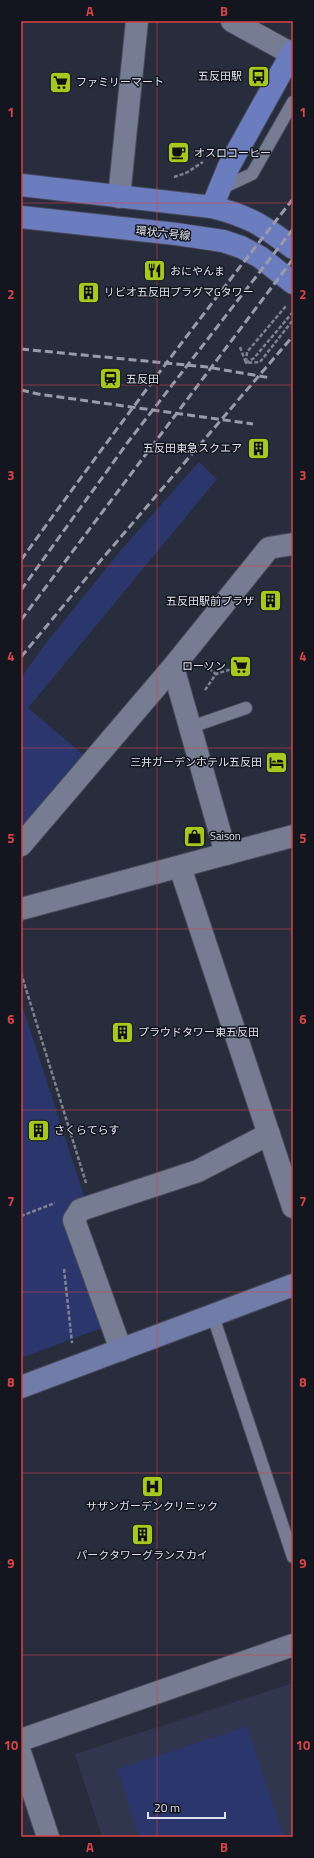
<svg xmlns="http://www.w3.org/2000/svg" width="314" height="1858" font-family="'Titillium Web','Noto Sans JP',sans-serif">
	<rect width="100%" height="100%" fill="#282d3e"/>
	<polygon fill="#30364d" points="293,1683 293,1837 102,1837 75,1754"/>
	<g fill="#2b376c">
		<polygon points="199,462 217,479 28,708 87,758 21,836 21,678 46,643 122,549"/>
		<polygon points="21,1002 86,1202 73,1207 104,1327 21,1358"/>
		<polygon points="247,1726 284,1837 139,1837 117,1769"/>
	</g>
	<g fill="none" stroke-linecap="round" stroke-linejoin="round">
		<defs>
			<g id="lane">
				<polyline points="220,189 252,174 293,102"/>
				<polyline points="191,727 246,708"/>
				<polyline points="213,1316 293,1557"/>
			</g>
			<g id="street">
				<polyline points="232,21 292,54"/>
				<polyline points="119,197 137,21"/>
				<polyline points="173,667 226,854"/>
				<polyline points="21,845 173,667 269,548 293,544"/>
				<polyline points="180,867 293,1207"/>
				<polyline points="21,909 293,836"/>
				<polyline points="121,1350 74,1220 80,1210 198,1171 269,1134"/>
				<polyline points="21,1740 293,1645"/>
				<polyline points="21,1755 48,1837"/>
			</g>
			<polyline id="secondary" points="21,1387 293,1285"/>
			<g id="primary">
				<path d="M21,185L212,207C249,216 264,226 293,248"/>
				<polyline points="212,207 229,166 293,51"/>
				<polyline points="21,217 176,234 223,241 241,247 260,257 293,283"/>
			</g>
		</defs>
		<use href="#lane" stroke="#464a59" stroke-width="14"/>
		<use href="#street" stroke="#464a59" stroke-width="24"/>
		<use href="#secondary" stroke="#464a59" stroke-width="24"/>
		<use href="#primary" stroke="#464a59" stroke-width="24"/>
		<g stroke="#7d8290" stroke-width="2.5" stroke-dasharray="4 2" stroke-linecap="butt">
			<polyline points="174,177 186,173 203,162"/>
			<polyline points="293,312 254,358 246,363 260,362 293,320"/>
			<polyline points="240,347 246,363 247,352 286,306"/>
			<polyline points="204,665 216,674"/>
			<polyline points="205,690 216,674 235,668"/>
			<polyline points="21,973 86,1183"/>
			<polyline points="21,1216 55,1203"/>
			<polyline points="64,1269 72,1343"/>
		</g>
		<use href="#lane" stroke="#767c91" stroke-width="12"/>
		<use href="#street" stroke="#767c91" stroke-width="22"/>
		<use href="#secondary" stroke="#717ca8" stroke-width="22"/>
		<use href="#primary" stroke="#6c7dbf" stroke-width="22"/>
		<g stroke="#989caa" stroke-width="3" stroke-dasharray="8 4" stroke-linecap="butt">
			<polyline points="21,349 207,367 271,378"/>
			<polyline points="21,390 38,394 253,424"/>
			<path d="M21,560C109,438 200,317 293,199"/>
			<polyline points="21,590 128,442 293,229"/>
			<polyline points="21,620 293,259"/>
			<polyline points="21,657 102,559 293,336"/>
		</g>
	</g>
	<path fill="none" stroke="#d74446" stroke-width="1" stroke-opacity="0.55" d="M157,21V1837M21,203H293M21,385H293M21,566H293M21,748H293M21,929H293M21,1110H293M21,1292H293M21,1473H293M21,1655H293"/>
	<defs>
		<symbol id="bus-square" viewBox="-11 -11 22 22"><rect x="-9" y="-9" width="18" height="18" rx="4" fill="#a6c821" stroke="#13161e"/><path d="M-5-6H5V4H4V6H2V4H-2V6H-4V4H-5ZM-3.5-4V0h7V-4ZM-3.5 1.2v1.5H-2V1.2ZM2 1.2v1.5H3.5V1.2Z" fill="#111"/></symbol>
		<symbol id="supermarket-square" viewBox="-11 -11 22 22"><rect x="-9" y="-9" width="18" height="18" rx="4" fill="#a6c821" stroke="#13161e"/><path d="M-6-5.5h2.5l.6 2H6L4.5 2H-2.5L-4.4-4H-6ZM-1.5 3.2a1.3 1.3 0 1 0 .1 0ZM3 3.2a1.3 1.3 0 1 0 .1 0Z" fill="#111"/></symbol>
		<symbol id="cafe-square" viewBox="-11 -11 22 22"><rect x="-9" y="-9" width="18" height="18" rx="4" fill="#a6c821" stroke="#13161e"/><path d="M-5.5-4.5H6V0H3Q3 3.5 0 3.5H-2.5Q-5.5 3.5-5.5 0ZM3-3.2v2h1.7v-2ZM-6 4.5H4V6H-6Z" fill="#111"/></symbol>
		<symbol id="restaurant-square" viewBox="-11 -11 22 22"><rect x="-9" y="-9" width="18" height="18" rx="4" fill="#a6c821" stroke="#13161e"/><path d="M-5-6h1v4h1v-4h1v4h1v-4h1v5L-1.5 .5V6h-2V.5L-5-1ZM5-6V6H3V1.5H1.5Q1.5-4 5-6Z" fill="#111"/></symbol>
		<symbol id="building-square" viewBox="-11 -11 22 22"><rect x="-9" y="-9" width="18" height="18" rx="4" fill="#a6c821" stroke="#13161e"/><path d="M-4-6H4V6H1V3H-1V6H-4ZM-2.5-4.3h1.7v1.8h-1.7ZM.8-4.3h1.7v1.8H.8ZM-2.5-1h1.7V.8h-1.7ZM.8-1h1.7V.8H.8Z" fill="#111"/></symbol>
		<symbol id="station-square" viewBox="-11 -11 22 22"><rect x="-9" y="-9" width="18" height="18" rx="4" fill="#a6c821" stroke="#13161e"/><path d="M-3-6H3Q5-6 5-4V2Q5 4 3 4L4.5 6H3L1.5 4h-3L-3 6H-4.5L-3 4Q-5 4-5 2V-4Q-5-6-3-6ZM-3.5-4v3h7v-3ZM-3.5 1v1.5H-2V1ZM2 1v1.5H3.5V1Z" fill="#111"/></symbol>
		<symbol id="hotel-square" viewBox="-11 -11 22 22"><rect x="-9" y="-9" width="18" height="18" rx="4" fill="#a6c821" stroke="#13161e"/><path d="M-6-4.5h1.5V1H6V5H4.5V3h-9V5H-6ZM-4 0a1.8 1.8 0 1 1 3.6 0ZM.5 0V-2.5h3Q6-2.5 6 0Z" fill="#111"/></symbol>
		<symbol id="shop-square" viewBox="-11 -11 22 22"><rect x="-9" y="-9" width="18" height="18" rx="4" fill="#a6c821" stroke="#13161e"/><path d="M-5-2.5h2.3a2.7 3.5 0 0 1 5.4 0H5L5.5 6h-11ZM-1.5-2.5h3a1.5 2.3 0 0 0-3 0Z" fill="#111"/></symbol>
		<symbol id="hospital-square" viewBox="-11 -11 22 22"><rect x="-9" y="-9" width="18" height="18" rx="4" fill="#a6c821" stroke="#13161e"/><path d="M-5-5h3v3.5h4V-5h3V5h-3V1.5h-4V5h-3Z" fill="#111"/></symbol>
	</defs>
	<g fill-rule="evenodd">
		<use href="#bus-square" x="246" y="64" width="25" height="25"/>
		<use href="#supermarket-square" x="48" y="70" width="25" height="25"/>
		<use href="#cafe-square" x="166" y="140" width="25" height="25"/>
		<use href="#restaurant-square" x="142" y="258" width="25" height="25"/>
		<use href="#building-square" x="76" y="280" width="25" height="25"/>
		<use href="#station-square" x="98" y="366" width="25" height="25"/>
		<use href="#building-square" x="246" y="436" width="25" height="25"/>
		<use href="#building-square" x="258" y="588" width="25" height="25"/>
		<use href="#supermarket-square" x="228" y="654" width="25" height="25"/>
		<use href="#hotel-square" x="264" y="750" width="25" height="25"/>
		<use href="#shop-square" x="182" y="824" width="25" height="25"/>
		<use href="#building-square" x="110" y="1020" width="25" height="25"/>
		<use href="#building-square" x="26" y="1118" width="25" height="25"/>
		<use href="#hospital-square" x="140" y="1474" width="25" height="25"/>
		<use href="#building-square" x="130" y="1522" width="25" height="25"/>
	</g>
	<g text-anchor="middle" stroke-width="3" stroke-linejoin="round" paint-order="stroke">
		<g font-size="11" fill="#dee2ee" stroke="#13161e" text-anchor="start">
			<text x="242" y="80" text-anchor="end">五反田駅</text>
			<text x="76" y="86">ファミリーマート</text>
			<text x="194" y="157">オスロコーヒー</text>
			<text x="170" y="275">おにやんま</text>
			<text x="104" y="296">リビオ五反田プラグマGタワー</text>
			<text x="126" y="383">五反田</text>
			<text x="242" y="452" text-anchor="end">五反田東急スクエア</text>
			<text x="254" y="605" text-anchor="end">五反田駅前プラザ</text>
			<text x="226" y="670" text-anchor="end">ローソン</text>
			<text x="262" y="766" text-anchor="end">三井ガーデンホテル五反田</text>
			<text x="210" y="840">Saison</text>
			<text x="138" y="1036">プラウドタワー東五反田</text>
			<text x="54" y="1134">さくらてらす</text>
			<text x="152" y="1510" text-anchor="middle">サザンガーデンクリニック</text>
			<text x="142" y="1559" text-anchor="middle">パークタワーグランスカイ</text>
		</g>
		<g font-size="11" fill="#dee2ee" stroke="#13161e">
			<text transform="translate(163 233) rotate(6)" y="4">環状六号線</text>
		</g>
	</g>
	<rect width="314" height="1858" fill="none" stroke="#13161e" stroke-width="44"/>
	<path d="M148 1812v6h77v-6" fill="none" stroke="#dee2ee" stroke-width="2"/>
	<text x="154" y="1812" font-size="12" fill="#dee2ee" stroke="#13161e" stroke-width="3" paint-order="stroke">20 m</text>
	<rect x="22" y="22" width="270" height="1814" fill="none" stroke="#d74446" stroke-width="1.5"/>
	<g font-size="13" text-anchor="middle" font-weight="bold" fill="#d74446">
		<text x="90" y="16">A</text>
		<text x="224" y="16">B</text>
		<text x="11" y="117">1</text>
		<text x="303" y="117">1</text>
		<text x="11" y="299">2</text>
		<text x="303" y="299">2</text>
		<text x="11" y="480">3</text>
		<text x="303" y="480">3</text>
		<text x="11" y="661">4</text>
		<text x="303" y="661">4</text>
		<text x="11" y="843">5</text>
		<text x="303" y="843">5</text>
		<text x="11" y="1024">6</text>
		<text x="303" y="1024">6</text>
		<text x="11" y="1206">7</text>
		<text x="303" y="1206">7</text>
		<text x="11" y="1387">8</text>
		<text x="303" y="1387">8</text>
		<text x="11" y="1568">9</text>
		<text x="303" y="1568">9</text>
		<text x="11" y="1750">10</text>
		<text x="303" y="1750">10</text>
		<text x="90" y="1852">A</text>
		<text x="224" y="1852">B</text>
	</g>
</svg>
